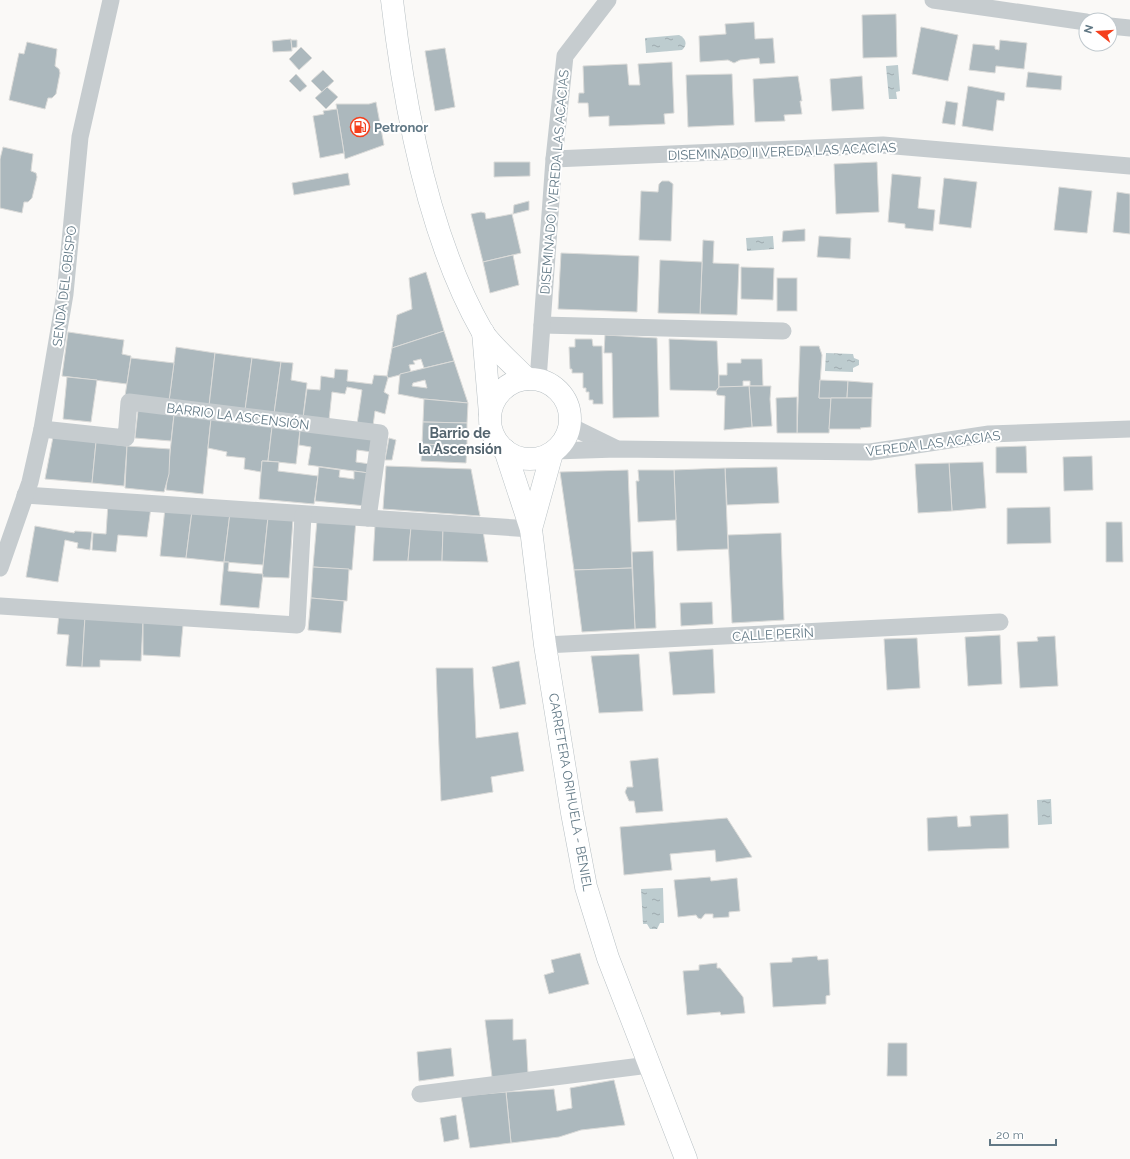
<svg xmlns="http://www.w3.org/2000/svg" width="1130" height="1159" font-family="Raleway,sans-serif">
	<defs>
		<pattern id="water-ripples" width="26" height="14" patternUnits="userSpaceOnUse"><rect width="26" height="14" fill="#bdcccf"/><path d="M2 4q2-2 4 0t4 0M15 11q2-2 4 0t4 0" fill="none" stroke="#9daaae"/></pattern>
	</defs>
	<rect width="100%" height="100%" fill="#faf9f7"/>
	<g fill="url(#water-ripples)">
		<path d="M679,35C686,38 688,45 682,50L646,53L645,38Z"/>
		<polygon points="898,65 900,91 896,92 897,99 889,99 886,66"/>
		<polygon points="773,236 774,249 747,251 746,238"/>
		<polygon points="826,353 853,354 854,358 859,360 859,365 853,368 853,372 825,371"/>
		<polygon points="1051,799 1052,824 1038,825 1037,800"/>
		<polygon points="663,888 664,923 660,923 657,929 650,929 647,924 643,924 641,889"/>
	</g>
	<g fill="#acb8bd" stroke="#dbdbd9" fill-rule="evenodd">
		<polygon points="896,14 897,57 863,58 862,15"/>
		<polygon points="754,22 755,39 773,38 775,63 760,64 759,58 740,60 734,63 728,60 700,62 699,36 726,34 725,24"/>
		<polygon points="921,27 958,35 948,81 912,74"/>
		<polygon points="291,39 292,51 273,52 272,41"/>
		<polygon points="291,40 297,40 297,47 292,48"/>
		<polygon points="1000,40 1027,43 1024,69 996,66 995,73 969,70 973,44 995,46 995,49 999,50"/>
		<polygon points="27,42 57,49 55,66 59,69 60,73 56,94 52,98 48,98 45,109 9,100 19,53 24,54"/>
		<polygon points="301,47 312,58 299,70 289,59"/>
		<polygon points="445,48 455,107 435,111 425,51"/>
		<polygon points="672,62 674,113 664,114 665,124 609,126 609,116 589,117 588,103 578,103 579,93 584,93 583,66 627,64 629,85 640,85 638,64"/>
		<polygon points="323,70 334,81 322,92 311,81"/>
		<polygon points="1028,72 1062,76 1061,90 1026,87"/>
		<polygon points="296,74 307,86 300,92 289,81"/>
		<polygon points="732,74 734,125 688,127 686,75"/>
		<polygon points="798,76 802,101 800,101 802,114 784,115 785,121 755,122 753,79"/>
		<polygon points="862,76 864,109 832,111 830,79"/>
		<polygon points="968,86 1005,93 1004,101 997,100 993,131 962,126"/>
		<polygon points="327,87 338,97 326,109 315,98"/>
		<polygon points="946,101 958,103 955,125 942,123"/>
		<polygon points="376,102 384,145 345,159 336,104 369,104"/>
		<polygon points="337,109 344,153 320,158 313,116 324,114 323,111"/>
		<polygon points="3,147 33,154 31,171 36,173 37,177 32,198 28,202 24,202 22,213 0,208 0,159"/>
		<polygon points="494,162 530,162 530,176 494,177"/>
		<polygon points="877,162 879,212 836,214 834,164"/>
		<polygon points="348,173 350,185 294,195 292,183"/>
		<polygon points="892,174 921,177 918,208 935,210 933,231 905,228 905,224 888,222"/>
		<polygon points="944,178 977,182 971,228 939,224"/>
		<polygon points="662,181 669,181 673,184 671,241 639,240 641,191 658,192 659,184"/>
		<polygon points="1059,187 1092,191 1087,233 1054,230"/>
		<polygon points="1117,192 1130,194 1130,234 1113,232"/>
		<polygon points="529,201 529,210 513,214 514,205"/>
		<polygon points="481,212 485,213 486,219 512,214 521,253 483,262 471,214"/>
		<polygon points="805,229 805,241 782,242 783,231"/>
		<polygon points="819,236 851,238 850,259 817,257"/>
		<polygon points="703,240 714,241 713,263 739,264 737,315 700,314"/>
		<polygon points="561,253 639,256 637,312 558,309"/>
		<polygon points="513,255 519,285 490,293 483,262"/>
		<polygon points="660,260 702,262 700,314 658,313"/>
		<polygon points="741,267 774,268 773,300 741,299"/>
		<polygon points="426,272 444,331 392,348 397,315 412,309 409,278"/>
		<rect x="777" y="278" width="20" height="33"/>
		<polygon points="444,331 454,361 424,368 421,359 413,361 415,364 409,365 411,372 388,378 387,376 392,348"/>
		<polygon points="68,332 124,340 122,354 131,356 127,384 62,376"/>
		<polygon points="605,335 657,338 659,417 613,418 612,353 604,353"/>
		<polygon points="575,339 592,339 593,346 602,346 603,404 593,404 593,400 589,400 589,392 586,392 586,388 583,388 583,373 572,373 572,369 570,369 569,347 575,347"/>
		<polygon points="669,339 717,341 719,387 716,391 670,390"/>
		<polygon points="800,346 819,346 822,355 819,398 831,398 829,433 797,433"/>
		<polygon points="176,347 215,353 209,406 169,401"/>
		<polygon points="215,353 252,358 245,410 209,406"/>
		<polygon points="131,358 174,363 169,401 125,396"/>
		<polygon points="252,358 281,362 274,414 245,410"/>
		<polygon points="741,359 762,359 763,386 750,386 750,381 743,381 743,387 719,387 719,375 727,375 727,363 741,363"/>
		<path d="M454,361L468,403L424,399L398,394L400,374ZM425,380L427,388L412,386L413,383Z"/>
		<polygon points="281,362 293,363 291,380 307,383 303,418 274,414"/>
		<polygon points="335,369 348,370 347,381 372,384 374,375 387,376 388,378 384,392 389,395 385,414 375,411 373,426 357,424 362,390 347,387 345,394 332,392 329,420 303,418 307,389 320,390 321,376 334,378"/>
		<polygon points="67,377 97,380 91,422 63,419"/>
		<polygon points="820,380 848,381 847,398 819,398"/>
		<polygon points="848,381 873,383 872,398 847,398"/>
		<polygon points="749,386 771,386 770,399 772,426 752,427"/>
		<polygon points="749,386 752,427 724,430 725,396 717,395 716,391 719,387"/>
		<polygon points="797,397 797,433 777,433 776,398"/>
		<polygon points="831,398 872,398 871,427 860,428 861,429 829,429"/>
		<polygon points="424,399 468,403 467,423 423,422"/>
		<polygon points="138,410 174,415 171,441 135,438"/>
		<polygon points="174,415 211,419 203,494 166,490"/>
		<polygon points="211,419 272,427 268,461 262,461 261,472 244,469 245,458 226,456 227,452 208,448"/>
		<polygon points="423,422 467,423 467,446 422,444"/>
		<polygon points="272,427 300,430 296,464 268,461"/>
		<polygon points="300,430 372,439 372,452 357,450 356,462 370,464 369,473 308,465 311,447 299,445"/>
		<polygon points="53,437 96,442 92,483 45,479"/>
		<polygon points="389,438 396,440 392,460 385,460"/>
		<polygon points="96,442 127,446 124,486 92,483"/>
		<polygon points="422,444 467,446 466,463 421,461"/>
		<polygon points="127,446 170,449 169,474 164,492 125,488"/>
		<polygon points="1026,446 1027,473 996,473 996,447"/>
		<polygon points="1092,456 1093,490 1064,491 1063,457"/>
		<polygon points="262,461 279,462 278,471 318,476 314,504 259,499"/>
		<polygon points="983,462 986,508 952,511 949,463"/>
		<polygon points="949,463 952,511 918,513 915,464"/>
		<polygon points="386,466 471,469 480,516 383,509"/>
		<polygon points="319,467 340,470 339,477 354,479 354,471 369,473 366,506 315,501"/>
		<polygon points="777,467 779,503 727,505 725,468"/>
		<polygon points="725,468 728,549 677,551 674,470"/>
		<polygon points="628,470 632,568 574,570 560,472"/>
		<polygon points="638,470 674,470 676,520 638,522 636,481 639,481"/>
		<polygon points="108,503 151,507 147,537 118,535 116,552 92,550 93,533 106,534"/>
		<polygon points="1050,507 1051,543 1007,544 1007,508"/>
		<polygon points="165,508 192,511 186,558 160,556"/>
		<polygon points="192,511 230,513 224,562 186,558"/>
		<polygon points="230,513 268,517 263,565 224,562"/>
		<polygon points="268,517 293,519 289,578 262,577"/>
		<polygon points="317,520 356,520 352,570 313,567"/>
		<polygon points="1106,522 1122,522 1123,562 1106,562"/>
		<polygon points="375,525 411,527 408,561 373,561"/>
		<polygon points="35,526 74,533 75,531 92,532 90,550 77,548 78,543 65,540 58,582 26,577"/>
		<polygon points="411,527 443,529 442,561 408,561"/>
		<polygon points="443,529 483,531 488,562 442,561"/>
		<polygon points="781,533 784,620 732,623 728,535"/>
		<polygon points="653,551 656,628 635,629 632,552"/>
		<polygon points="224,562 229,562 228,571 263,574 259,608 220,605"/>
		<polygon points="313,567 349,569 347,601 311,598"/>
		<polygon points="632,568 635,629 582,632 574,570"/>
		<polygon points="311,598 344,601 341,633 308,630"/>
		<polygon points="712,602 713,624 681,626 680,603"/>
		<polygon points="59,614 85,616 82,667 66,666 69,635 57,634"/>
		<polygon points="85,616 143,622 141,661 100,660 100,667 82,667"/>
		<polygon points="143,622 183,625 180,657 143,655"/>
		<polygon points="1000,635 1002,684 968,686 965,637"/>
		<polygon points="1055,636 1058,686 1020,688 1017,642 1038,641 1037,637"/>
		<polygon points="917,638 920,688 887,690 884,639"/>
		<polygon points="713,649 715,693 673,695 669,652"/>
		<polygon points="639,654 643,711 599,713 591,656"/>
		<polygon points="519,661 526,704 500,709 492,667"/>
		<polygon points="436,668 473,668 476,738 518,732 524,771 491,777 493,792 441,801"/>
		<polygon points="658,758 663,811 636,813 634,801 629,801 625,792 627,787 633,787 630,761"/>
		<polygon points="1008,814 1009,848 928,851 927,818 957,816 958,827 971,826 970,816"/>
		<polygon points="727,818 752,857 716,862 715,850 670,854 672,870 624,875 620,827"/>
		<polygon points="710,877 711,881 737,878 740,911 729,912 729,917 713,918 713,914 705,914 701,919 698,918 696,915 678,917 674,880"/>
		<polygon points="580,953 589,984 549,994 544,975 554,972 551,960"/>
		<polygon points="817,956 818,960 828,959 830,995 826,996 826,1004 773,1007 770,963 792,962 792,958"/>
		<polygon points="717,963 717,968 720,968 743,997 745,1013 721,1015 720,1012 687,1015 683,971 699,970 699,965"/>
		<polygon points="513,1019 513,1040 526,1039 528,1074 492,1077 485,1020"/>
		<polygon points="888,1043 907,1043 907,1076 887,1076"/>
		<polygon points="451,1048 454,1076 419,1081 417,1052"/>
		<polygon points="614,1080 625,1125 581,1130 559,1137 511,1143 506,1092 554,1089 557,1111 572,1108 570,1088"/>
		<polygon points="506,1092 511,1143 470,1148 461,1096"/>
		<polygon points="456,1115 459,1139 444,1142 440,1118"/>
	</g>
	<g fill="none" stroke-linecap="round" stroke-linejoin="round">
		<defs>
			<g id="secondary">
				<path d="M392,0C404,105 429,238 482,331C489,344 516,367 527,379"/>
				<polyline points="483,332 490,414"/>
				<circle cx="530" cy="419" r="40"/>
				<polyline points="505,450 531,529 545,645 572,813 586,887 608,958 686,1159"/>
				<polyline points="531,529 552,453"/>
			</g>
		</defs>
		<use href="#secondary" stroke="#b8c0c4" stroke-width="23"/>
		<g stroke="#c6cccf" stroke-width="17">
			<polyline points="933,0 1086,22"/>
			<polyline points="1110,26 1130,28"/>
			<polyline points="554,159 883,145 1130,166"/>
			<polyline points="542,325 783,331"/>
			<polyline points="538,380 554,159 565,56 608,0"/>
			<polyline points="570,426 615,448"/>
			<polyline points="42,429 126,438 129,402 380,433 368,518"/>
			<polyline points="554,451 617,449 870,452 989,434 1130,429"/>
			<polyline points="25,495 531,529"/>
			<polyline points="0,568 30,482 42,429 65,294 80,137 111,0"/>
			<polyline points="0,606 297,625 303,515"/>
			<polyline points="545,645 1000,622"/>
			<polyline points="420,1094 649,1065"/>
		</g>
		<use href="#secondary" stroke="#fff" stroke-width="22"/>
	</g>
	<defs>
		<symbol id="fuel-ring" viewBox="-11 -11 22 22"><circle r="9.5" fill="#fff" stroke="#f53f1c" stroke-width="1.5"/><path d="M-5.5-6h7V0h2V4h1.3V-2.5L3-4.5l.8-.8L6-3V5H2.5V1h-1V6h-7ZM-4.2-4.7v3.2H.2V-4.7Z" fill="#f53f1c"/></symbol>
	</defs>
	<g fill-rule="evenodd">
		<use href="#fuel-ring" x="349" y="116" width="22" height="22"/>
	</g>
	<g text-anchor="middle" stroke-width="4" stroke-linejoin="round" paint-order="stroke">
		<g font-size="13" font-weight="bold" fill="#617885" stroke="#fff" text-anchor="start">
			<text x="374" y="132">Petronor</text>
		</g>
		<g font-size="13" fill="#617885" stroke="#fff">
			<text transform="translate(782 151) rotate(-2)" y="5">DISEMINADO II VEREDA LAS ACACIAS</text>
			<text transform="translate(554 182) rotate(-85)" y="5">DISEMINADO I VEREDA LAS ACACIAS</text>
			<text transform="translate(64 286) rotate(-83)" y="5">SENDA DEL OBISPO</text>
			<text transform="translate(238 416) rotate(7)" y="5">BARRIO LA ASCENSIÓN</text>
			<text transform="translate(933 443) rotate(-7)" y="5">VEREDA LAS ACACIAS</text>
			<text transform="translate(773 634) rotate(-3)" y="5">CALLE PERÍN</text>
			<text transform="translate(571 792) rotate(80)" y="5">CARRETERA ORIHUELA - BENIEL</text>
		</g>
		<g font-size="14" font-weight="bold" fill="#54656f" stroke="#fff">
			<text x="460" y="438">Barrio de<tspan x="460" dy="16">la Ascensión</tspan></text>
		</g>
	</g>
	<g transform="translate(1098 32) rotate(287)"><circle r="19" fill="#ffffff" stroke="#c0c9ce"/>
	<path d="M0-3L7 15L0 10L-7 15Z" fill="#f53f1c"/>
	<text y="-6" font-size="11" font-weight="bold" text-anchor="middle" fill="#617885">N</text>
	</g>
	<path d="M990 1139v6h66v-6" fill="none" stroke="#617885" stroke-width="2"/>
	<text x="996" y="1139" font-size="12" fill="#617885" stroke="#ffffff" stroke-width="3" paint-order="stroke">20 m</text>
</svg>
